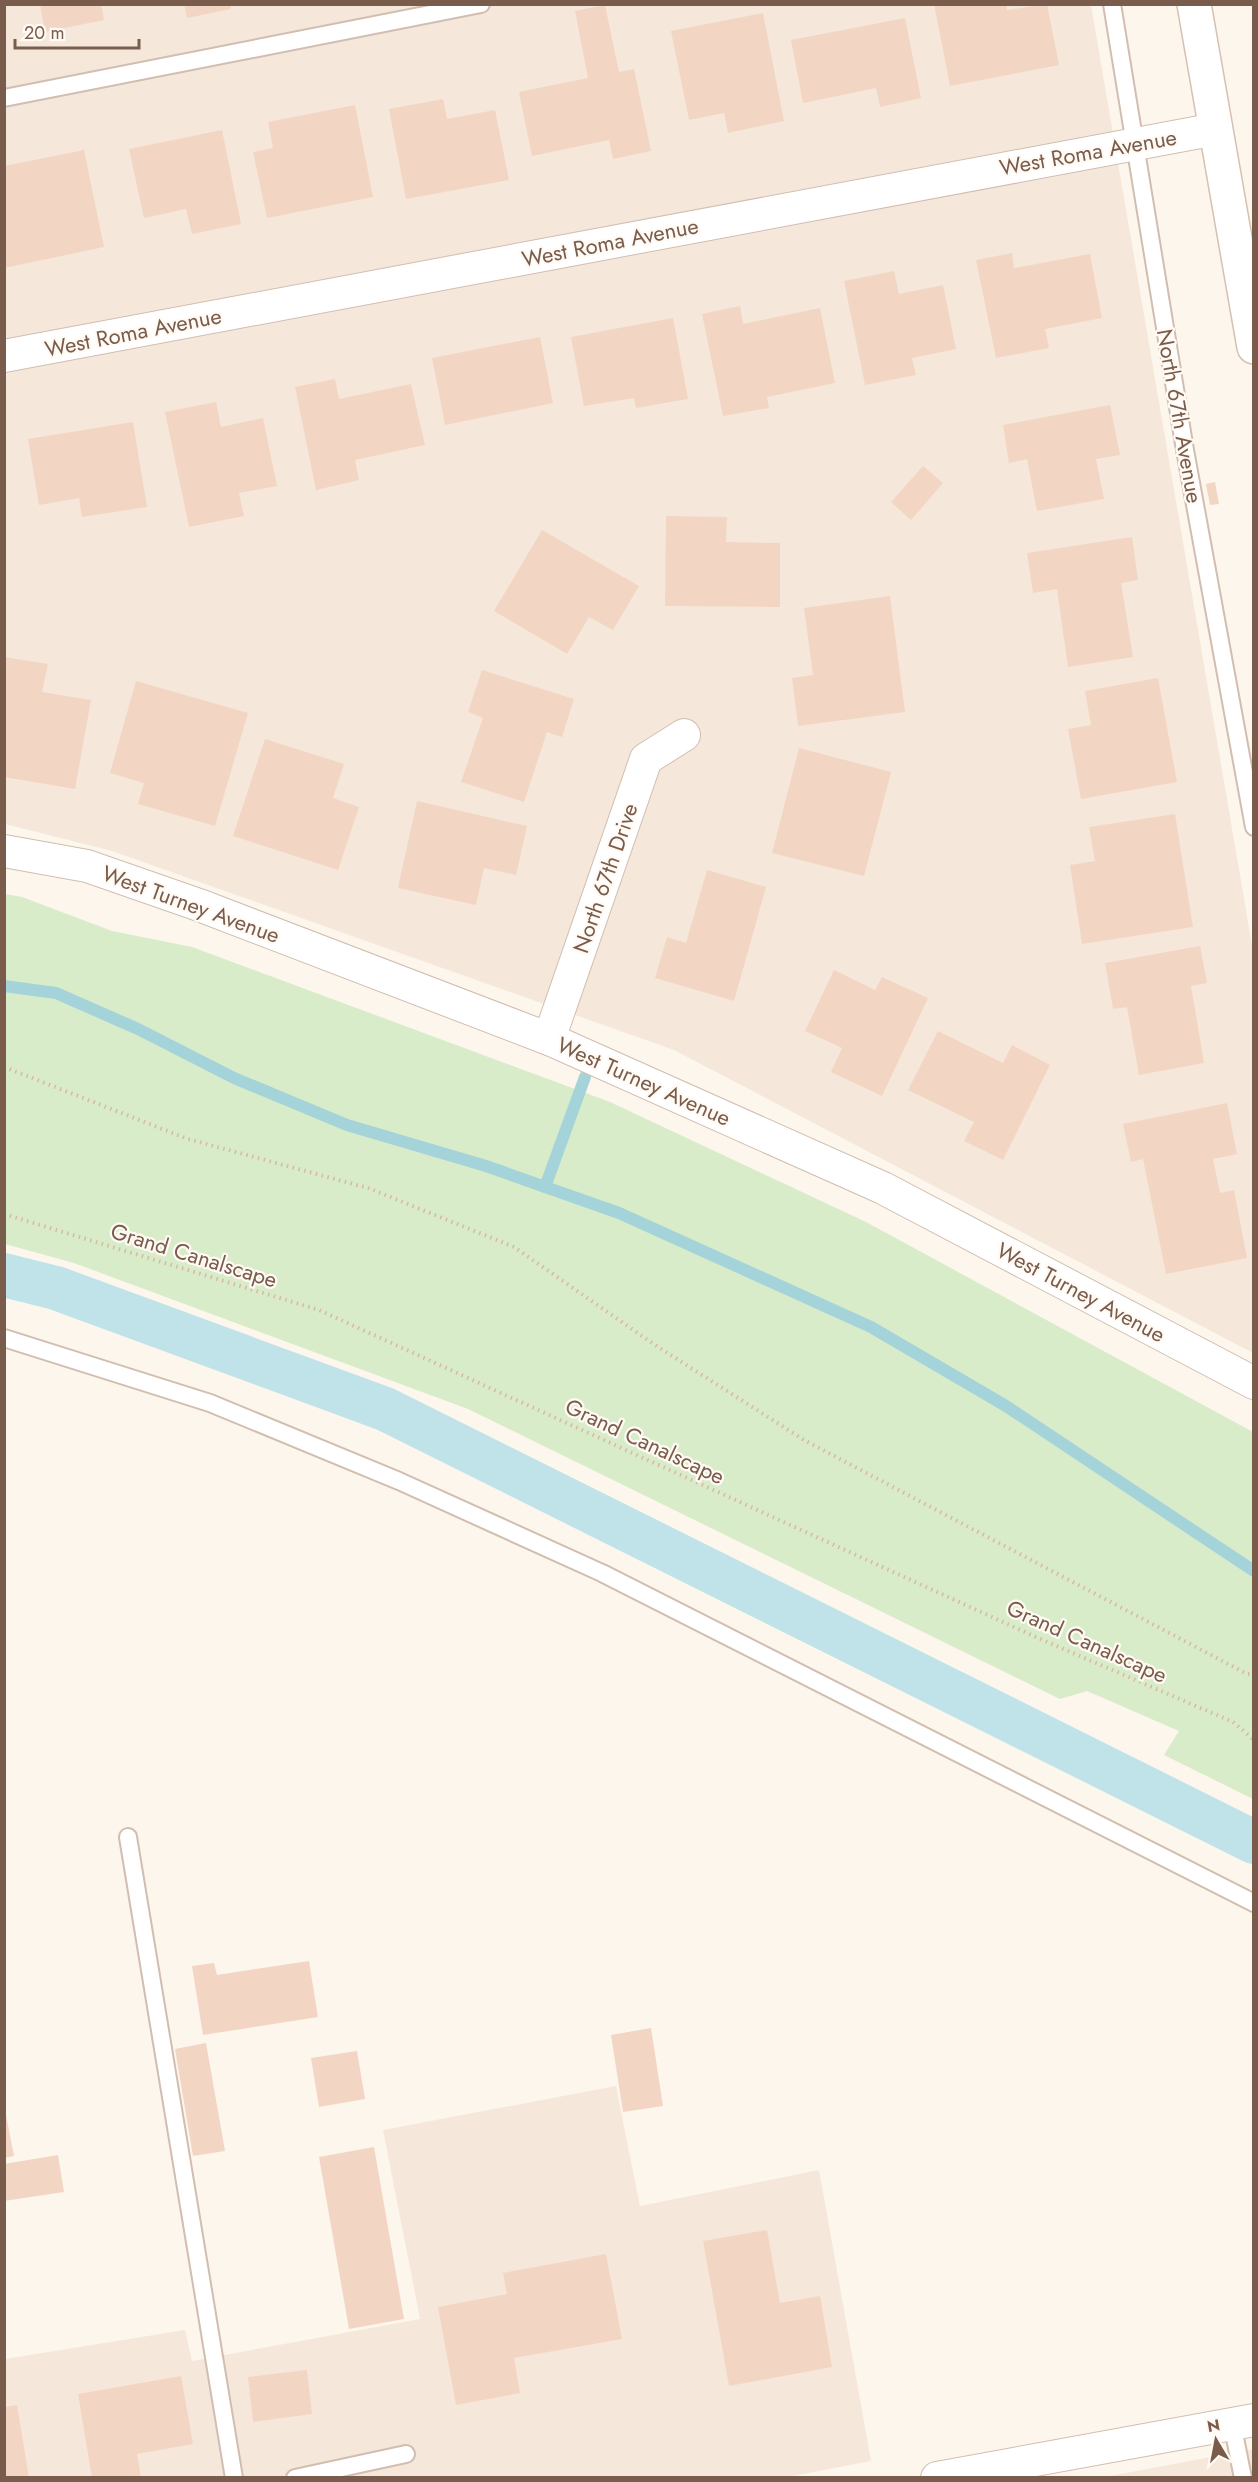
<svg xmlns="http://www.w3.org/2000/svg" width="1258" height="2482" font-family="Jost,sans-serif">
	<rect width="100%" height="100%" fill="#fdf6ec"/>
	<g fill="#f5e8da">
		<polygon points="4,5 1091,5 1253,951 1253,1353 674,1050 112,851 5,824"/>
		<polygon points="616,2086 640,2206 819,2170 871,2461 782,2478 5,2478 5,2359 185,2330 192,2361 420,2319 383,2130"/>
		<polygon points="1253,2449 1253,2477 1105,2477"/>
	</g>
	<polygon fill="#d8ecc9" points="5,894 22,897 112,931 192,947 610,1102 866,1222 1253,1432 1253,1799 1164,1755 1179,1731 1087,1691 1060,1699 468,1409 74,1263 5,1244"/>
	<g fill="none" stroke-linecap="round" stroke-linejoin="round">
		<g stroke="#a5d3da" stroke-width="12">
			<polyline points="4,986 56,993 138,1029 234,1078 347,1125 486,1166 619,1213 871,1327 1006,1406 1254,1571"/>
			<polyline points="545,1187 585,1077"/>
		</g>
		<polyline stroke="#bfe3e8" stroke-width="44" points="4,1275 56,1288 385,1409 1254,1842"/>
	</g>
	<g fill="#f3d5c3">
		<polygon points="40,4 101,4 104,20 45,32"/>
		<polygon points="184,4 230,4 231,9 187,18"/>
		<polygon points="934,4 1006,4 1007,10 1047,4 1059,65 950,86"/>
		<polygon points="605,5 619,72 634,69 651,151 613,159 609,140 532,156 519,92 588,78 575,11"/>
		<polygon points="763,13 784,121 728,133 724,113 689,120 671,31"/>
		<polygon points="905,18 921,98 880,107 876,88 803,103 791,40"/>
		<polygon points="443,99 447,119 495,110 509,180 406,199 389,109"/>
		<polygon points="355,105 373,197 267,218 253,152 273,148 268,122"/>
		<polygon points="222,130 241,224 192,234 186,209 144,218 129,149"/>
		<polygon points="84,150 104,247 4,268 4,166"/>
		<polygon points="1012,253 1014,268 1090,254 1102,318 1045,329 1049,348 996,358 976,260"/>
		<polygon points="894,271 899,294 943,285 956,349 912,358 916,375 865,385 844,281"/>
		<polygon points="740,306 743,324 820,308 835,383 767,397 769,408 723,416 702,314"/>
		<polygon points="673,318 688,399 636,408 634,398 584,406 571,337"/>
		<polygon points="540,337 553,403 445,425 432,358"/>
		<polygon points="335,379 339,399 411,384 425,445 355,460 359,480 316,490 295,387"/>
		<polygon points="216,402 221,427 263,418 277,486 239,493 244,516 189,527 165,412"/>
		<polygon points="1110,405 1120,455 1096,459 1104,499 1037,511 1027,459 1009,463 1003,425"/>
		<polygon points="133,422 147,507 82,517 79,498 39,505 28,439"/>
		<polygon points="923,466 943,483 911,520 891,502"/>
		<polygon points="1215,482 1219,504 1210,505 1206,484"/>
		<polygon points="666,516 727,517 726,542 780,543 780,607 665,606"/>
		<polygon points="542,530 639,586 613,630 589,617 567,654 494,611"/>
		<polygon points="1132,537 1138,580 1121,583 1133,657 1068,667 1057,589 1033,593 1027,553"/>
		<polygon points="890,596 905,712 798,726 792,678 813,675 804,608"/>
		<polygon points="4,657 48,664 42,692 91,700 75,789 4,777"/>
		<polygon points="482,670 574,699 562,737 547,732 524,802 461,782 483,718 468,712"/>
		<polygon points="1158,678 1177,782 1081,799 1068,729 1091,725 1085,691"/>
		<polygon points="136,681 248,713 215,826 138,804 144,783 110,773"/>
		<polygon points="265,739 344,764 333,798 359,807 338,870 233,836"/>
		<polygon points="799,748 891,772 864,876 772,853"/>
		<polygon points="417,801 527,826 516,875 484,868 476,905 398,888"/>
		<polygon points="1175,814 1193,927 1082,944 1070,865 1095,861 1089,827"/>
		<polygon points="707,870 766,887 734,1001 655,978 667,937 686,943"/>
		<polygon points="1200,946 1207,983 1191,986 1204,1063 1139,1075 1127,1007 1113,1009 1105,963"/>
		<polygon points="834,970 875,990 882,977 928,998 882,1096 831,1072 842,1048 805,1031"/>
		<polygon points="938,1031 1003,1063 1012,1045 1050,1065 1003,1160 964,1141 974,1122 908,1090"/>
		<polygon points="1227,1103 1237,1154 1213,1159 1220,1193 1234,1190 1247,1258 1166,1274 1143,1159 1131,1162 1123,1124"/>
		<polygon points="309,1961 318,2017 203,2035 192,1966 214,1963 217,1975"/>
		<polygon points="651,2028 663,2106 623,2112 611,2035"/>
		<polygon points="206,2043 225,2151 193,2156 175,2049"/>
		<polygon points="357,2051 365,2099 319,2107 311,2058"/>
		<polygon points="6,2115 14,2156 4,2158 4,2116"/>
		<polygon points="374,2147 404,2319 349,2329 319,2157"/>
		<polygon points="58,2155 64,2192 4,2201 4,2164"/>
		<polygon points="767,2230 780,2303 820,2296 832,2367 729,2386 703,2241"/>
		<polygon points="606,2254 622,2339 514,2358 520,2393 456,2405 438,2307 507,2294 503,2273"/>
		<polygon points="307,2370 312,2414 253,2422 248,2377"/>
		<polygon points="181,2376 193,2444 137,2454 141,2478 92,2478 78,2394"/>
		<polygon points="17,2405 29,2478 4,2478 4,2407"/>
	</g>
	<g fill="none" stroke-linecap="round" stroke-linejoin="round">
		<defs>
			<g id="lane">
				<polyline points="1112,4 1185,450 1254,827"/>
				<polyline points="4,98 481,4"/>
				<polyline points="4,1338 210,1403 399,1481 602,1573 1254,1903"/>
				<polyline points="128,1837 234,2478"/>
				<polyline points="1232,2423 1243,2478"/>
				<polyline points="295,2478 406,2454"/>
			</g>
			<g id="street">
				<polyline points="4,356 1216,129"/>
				<polyline points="4,851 87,866 199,905 549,1039 883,1188 1254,1383"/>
				<polyline points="549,1039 646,759 684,735"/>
				<polyline points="937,2478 1254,2420"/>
			</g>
			<polyline id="secondary" points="1194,4 1254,347"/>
		</defs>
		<use href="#lane" stroke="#d1beb0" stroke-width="20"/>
		<use href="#street" stroke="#d1beb0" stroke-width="34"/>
		<use href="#secondary" stroke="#d6c0b0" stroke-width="36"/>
		<g stroke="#d9b8a5" stroke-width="4" stroke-dasharray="1.5 4.5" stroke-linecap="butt">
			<polyline points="4,1067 188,1139 368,1188 514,1247 655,1345 804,1440 1247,1674 1254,1674"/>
			<polyline points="4,1214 319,1310 1038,1638 1233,1722 1254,1740"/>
		</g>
		<use href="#lane" stroke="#fff" stroke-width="16"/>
		<use href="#street" stroke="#fff" stroke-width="32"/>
		<use href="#secondary" stroke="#fff" stroke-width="33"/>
	</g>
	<g text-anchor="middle" stroke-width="4.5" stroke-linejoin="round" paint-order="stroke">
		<g font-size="22" fill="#7a5c4d" stroke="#fffaf3">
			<text transform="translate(1088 152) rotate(-10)" y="8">West Roma Avenue</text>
			<text transform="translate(610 242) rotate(-11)" y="8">West Roma Avenue</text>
			<text transform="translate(133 332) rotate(-11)" y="8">West Roma Avenue</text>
			<text transform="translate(1180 416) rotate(80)" y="8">North 67th Avenue</text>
			<text transform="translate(605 878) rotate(-71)" y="8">North 67th Drive</text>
			<text transform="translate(191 904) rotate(20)" y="8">West Turney Avenue</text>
			<text transform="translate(644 1081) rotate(24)" y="8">West Turney Avenue</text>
			<text transform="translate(194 1255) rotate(17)" y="8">Grand Canalscape</text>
			<text transform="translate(1081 1292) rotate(28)" y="8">West Turney Avenue</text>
			<text transform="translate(645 1441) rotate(25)" y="8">Grand Canalscape</text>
			<text transform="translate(1087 1641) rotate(24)" y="8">Grand Canalscape</text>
		</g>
	</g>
	<rect width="1258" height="2482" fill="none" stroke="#7a5c4d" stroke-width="12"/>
	<g transform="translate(1216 2440) rotate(350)" stroke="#fffaf3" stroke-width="4.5" paint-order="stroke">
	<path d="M0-4.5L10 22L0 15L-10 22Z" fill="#7a5c4d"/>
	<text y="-9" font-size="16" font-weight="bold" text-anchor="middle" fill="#7a5c4d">N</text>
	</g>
	<path d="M15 39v9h124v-9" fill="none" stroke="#7a5c4d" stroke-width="3"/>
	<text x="24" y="39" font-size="18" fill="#7a5c4d" stroke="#fffaf3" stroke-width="4.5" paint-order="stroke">20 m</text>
</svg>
